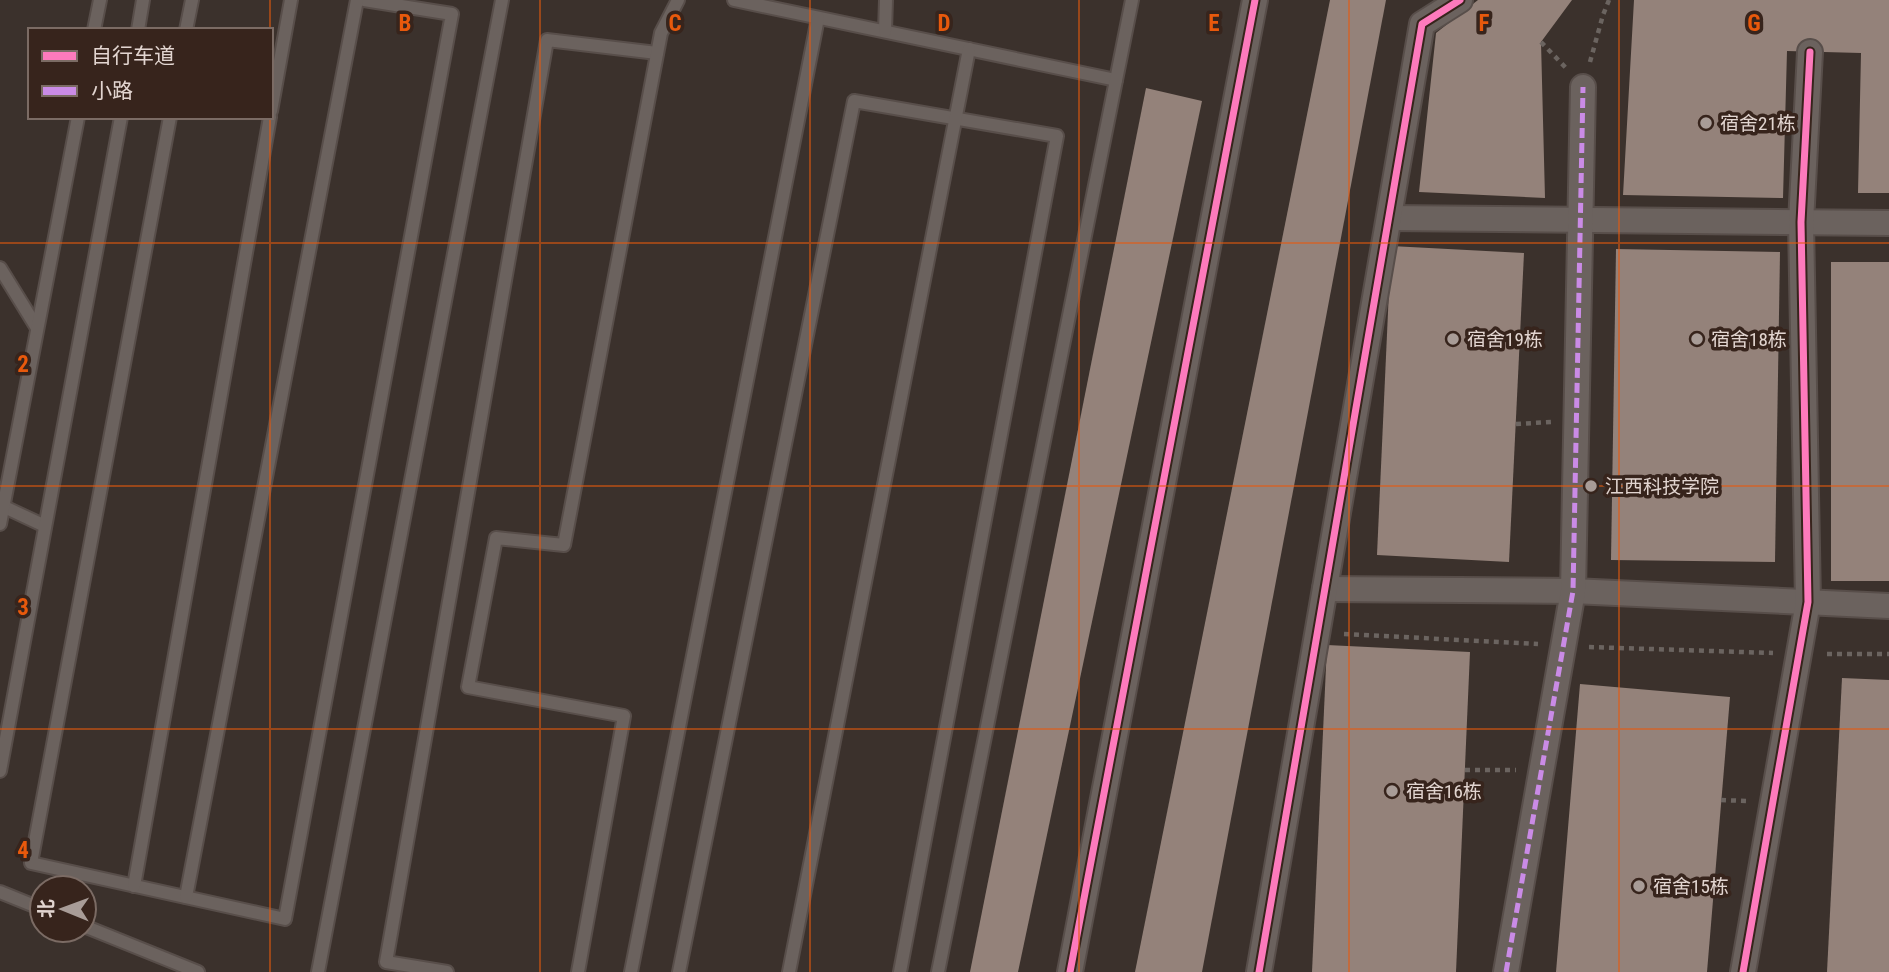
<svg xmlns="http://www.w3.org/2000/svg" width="1889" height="972" font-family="'Roboto Condensed','Noto Sans SC',sans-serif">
	<rect width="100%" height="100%" fill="#3b312c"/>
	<g fill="#94827a">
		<polygon points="1330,0 1386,0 1202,972 1135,972"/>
		<polygon points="1478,0 1572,0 1541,42 1545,198 1419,192 1436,33"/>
		<polygon points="1634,0 1889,0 1889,193 1858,193 1861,53 1787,51 1783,198 1623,195"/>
		<polygon points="1146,88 1202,101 1018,972 970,972"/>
		<polygon points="1391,246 1524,253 1509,562 1377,555"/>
		<polygon points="1616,249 1780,252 1775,562 1611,560"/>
		<rect x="1831" y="262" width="58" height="319"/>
		<polygon points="1327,645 1470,652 1456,972 1312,972"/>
		<polygon points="1842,678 1889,680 1889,972 1827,972"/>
		<polygon points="1580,684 1730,697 1707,972 1556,972"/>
	</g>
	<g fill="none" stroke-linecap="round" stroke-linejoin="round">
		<defs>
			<g id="service">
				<polyline points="734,0 1116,80"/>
				<polyline points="94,30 100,0"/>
				<polyline points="138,30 143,0"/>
				<polyline points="186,30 192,0"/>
				<polyline points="885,31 886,0"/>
				<polyline points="271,111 291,0"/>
				<polyline points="170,117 31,863 285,919 452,14 364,0"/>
				<polyline points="0,268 37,328"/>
				<polyline points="0,505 45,526"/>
				<polyline points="0,524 78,117"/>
				<polyline points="0,771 121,117"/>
				<polyline points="134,886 270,117"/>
				<polyline points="0,892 42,909"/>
				<polyline points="186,897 357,0"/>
				<polyline points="84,926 198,972"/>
				<polyline points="318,972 502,0"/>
				<polyline points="447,972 386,962 547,40 657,53"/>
				<polyline points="578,972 624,716 468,687 496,538 564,545 661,33 678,0"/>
				<polyline points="631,972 818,18"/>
				<polyline points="679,972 854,101 1057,136 900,972"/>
				<polyline points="789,972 969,49"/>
				<polyline points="938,972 1132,0"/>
			</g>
			<g id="minor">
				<polyline points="1389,218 1889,223"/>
				<polyline points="1325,589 1573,591 1889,606"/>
				<polyline points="1070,972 1255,0"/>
				<polyline points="1259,972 1422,24 1460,0"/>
				<polyline points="1506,972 1573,591 1583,87"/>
				<polyline points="1743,972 1808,602 1801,222 1810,52"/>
			</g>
		</defs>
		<use href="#service" stroke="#584e4a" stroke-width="16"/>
		<use href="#minor" stroke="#584e4a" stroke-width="28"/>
		<g stroke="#6b6460" stroke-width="4.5" stroke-dasharray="5 5" stroke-linecap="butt">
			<polyline points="1541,42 1566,68"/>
			<polyline points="1590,62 1603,15 1609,0"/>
			<polyline points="1516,424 1551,422"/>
			<polyline points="1344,634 1538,644"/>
			<polyline points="1589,647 1773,653"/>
			<polyline points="1827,654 1889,654"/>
			<polyline points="1465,770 1516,770"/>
			<polyline points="1721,800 1747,801"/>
		</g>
		<use href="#service" stroke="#6b625e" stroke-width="12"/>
		<use href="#minor" stroke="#6b625e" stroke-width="24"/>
		<polyline stroke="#ca8be6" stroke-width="5" stroke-dasharray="10 5" stroke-linecap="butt" points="1506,972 1573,591 1583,87"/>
		<defs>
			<g id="cycleway">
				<polyline points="1070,972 1255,0"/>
				<polyline points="1259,972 1422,24 1460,0"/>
				<polyline points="1743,972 1808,602 1801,222 1810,52"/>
			</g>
		</defs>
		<use href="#cycleway" stroke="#37241c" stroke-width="11"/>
		<use href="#cycleway" stroke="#fd7abc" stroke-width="7"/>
	</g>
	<path fill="none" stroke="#e8590c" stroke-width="2" stroke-opacity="0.55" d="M270,0V30M540,0V972M810,0V972M1079,0V972M1349,0V972M1619,0V972M270,117V972M0,243H1889M0,486H1889M0,729H1889"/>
	<g fill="#a89c97" stroke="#37241c" stroke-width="2.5">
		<circle cx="1706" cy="123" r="7"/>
		<circle cx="1453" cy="339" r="7"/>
		<circle cx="1697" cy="339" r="7"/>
		<circle cx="1591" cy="486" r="7"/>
		<circle cx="1392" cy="791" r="7"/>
		<circle cx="1639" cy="886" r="7"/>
	</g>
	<g text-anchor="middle" stroke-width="7" stroke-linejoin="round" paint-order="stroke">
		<g font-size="19" fill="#e2d5d0" stroke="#37241c" text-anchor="start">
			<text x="1720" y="130">宿舍21栋</text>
			<text x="1467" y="346">宿舍19栋</text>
			<text x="1711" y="346">宿舍18栋</text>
			<text x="1605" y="493">江西科技学院</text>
			<text x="1406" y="798">宿舍16栋</text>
			<text x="1653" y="893">宿舍15栋</text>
		</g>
	</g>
	<g font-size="23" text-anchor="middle" font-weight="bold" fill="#e8590c" stroke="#37241c" stroke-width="7" stroke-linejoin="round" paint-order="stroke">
		<text x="405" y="31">B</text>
		<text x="675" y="31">C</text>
		<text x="944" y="31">D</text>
		<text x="1214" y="31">E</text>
		<text x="1484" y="31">F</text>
		<text x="1754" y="31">G</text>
		<text x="23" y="372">2</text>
		<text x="23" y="615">3</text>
		<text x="23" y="858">4</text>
	</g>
	<rect x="28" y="28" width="245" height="91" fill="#37241c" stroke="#7b6b64" stroke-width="2"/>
	<rect x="42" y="51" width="35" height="10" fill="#fd7abc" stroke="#7b6b64" stroke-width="2"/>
	<text x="91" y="63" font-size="21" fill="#e2d5d0">自行车道</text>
	<rect x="42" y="86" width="35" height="10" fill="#ca8be6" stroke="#7b6b64" stroke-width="2"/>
	<text x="91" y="98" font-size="21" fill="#e2d5d0">小路</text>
	<g transform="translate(63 909) rotate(271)"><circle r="33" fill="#37241c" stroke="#7b6b64" stroke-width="2"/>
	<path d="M0-5L12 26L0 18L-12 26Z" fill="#a89c97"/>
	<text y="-10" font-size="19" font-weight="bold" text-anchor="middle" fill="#e2d5d0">北</text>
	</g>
</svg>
